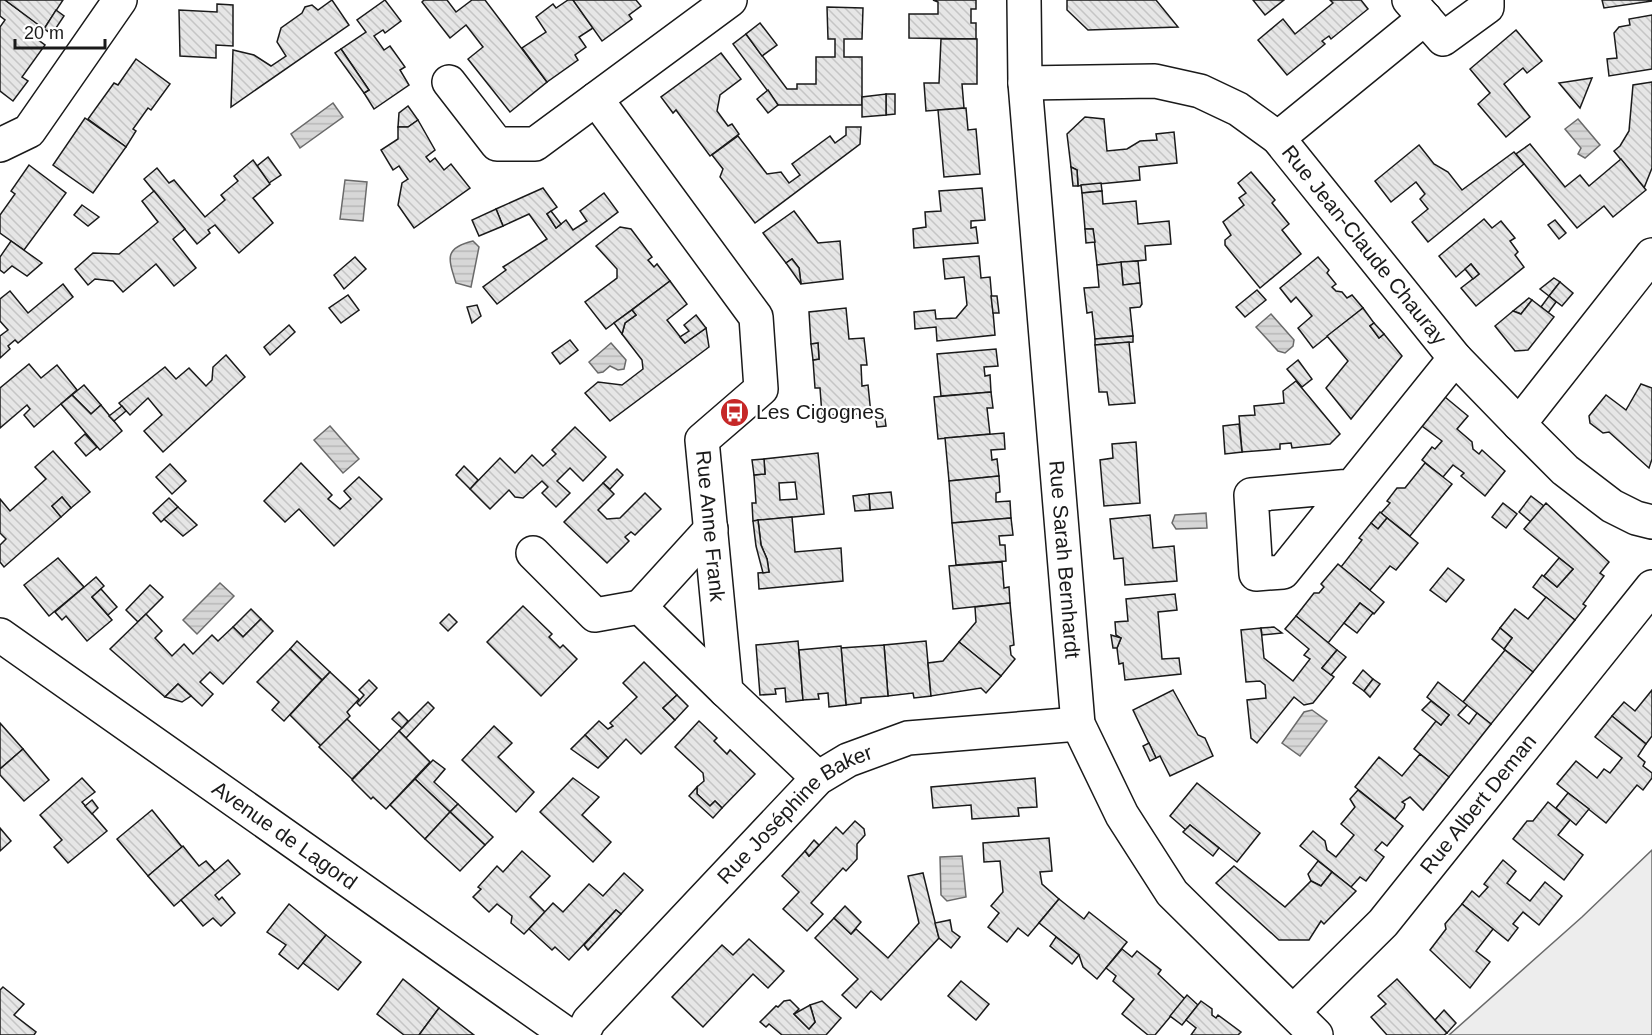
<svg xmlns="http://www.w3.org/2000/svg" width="1652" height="1035" font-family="Helvetica,sans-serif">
	<defs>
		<pattern id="water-rules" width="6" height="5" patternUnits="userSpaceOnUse" patternTransform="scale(1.5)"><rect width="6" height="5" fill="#d7d7d7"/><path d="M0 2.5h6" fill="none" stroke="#b8b8b8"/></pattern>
		<pattern id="building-back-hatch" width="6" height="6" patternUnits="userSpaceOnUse" patternTransform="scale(1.5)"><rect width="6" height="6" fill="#e6e6e6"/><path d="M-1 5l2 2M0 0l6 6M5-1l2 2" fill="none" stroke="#c5c5c5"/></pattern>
	</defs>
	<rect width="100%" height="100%" fill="#fff"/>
	<polygon fill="#ededed" stroke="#6a6a6a" stroke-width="1.5" points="1652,850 1652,1035 1449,1035 1582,917"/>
	<g fill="url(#water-rules)" stroke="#6a6a6a" stroke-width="1.5">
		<polygon points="333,103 343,117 300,148 291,134"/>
		<polygon points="1578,119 1600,145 1585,158 1578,154 1581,148 1565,129"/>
		<polygon points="345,180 367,182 363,221 340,219"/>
		<path d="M473,241L479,247L471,287L456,283C448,258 444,248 473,241Z"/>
		<polygon points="1271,314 1294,340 1293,346 1285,353 1278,351 1256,327"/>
		<polygon points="611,343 626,360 624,369 618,370 610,366 603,372 598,373 589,362"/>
		<polygon points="330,426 359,459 343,473 314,440"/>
		<polygon points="1206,513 1207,528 1176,529 1172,523 1175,515"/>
		<polygon points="220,583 234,596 197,634 183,620"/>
		<polygon points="1312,710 1327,721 1300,756 1282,743 1304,712"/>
		<polygon points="962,856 966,897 947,901 941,895 940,857"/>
	</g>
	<g fill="url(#building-back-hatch)" stroke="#1a1a1a" stroke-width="1.5" fill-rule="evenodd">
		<polygon points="0,0 5,0 38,24 30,34 45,45 22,77 28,81 13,101 0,91 0,27 5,20 0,16"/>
		<polygon points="5,0 63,0 44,29"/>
		<polygon points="332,0 349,25 231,107 233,50 254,55 271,66 286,56 277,42 281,28 302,13 305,7 312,5 318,10"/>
		<polygon points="385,0 401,21 385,33 383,30 374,36 384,50 390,46 405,67 400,70 409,85 374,109 364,93 369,90 341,49 366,32 357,20"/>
		<polygon points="424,0 447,0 456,12 472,0 485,0 547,82 510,112 468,59 483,47 466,25 450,38 422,2"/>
		<polygon points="568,0 573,0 593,28 579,37 586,47 575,55 578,60 547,82 522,48 546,32 536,17 553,4 556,8"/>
		<polygon points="573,0 636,0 641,6 629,15 632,19 602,41"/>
		<polygon points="933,0 976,0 976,9 971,9 971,23 976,23 976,39 909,38 909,14 938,14 938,2"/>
		<polygon points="1067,0 1156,0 1178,27 1088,30 1067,10"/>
		<polygon points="1253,0 1284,0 1265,15"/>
		<polygon points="1330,0 1361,0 1368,9 1331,39 1329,36 1322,41 1325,44 1287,75 1258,40 1283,19 1295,34 1333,3"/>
		<polygon points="1602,0 1652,0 1652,1 1604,8"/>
		<polygon points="217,4 233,5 233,46 216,45 216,58 180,56 179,10 217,12"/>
		<polygon points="827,7 863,8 862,39 844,39 844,57 862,57 862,105 778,105 733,44 746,34 787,89 797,89 797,84 816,84 816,57 835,57 835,39 828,39"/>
		<polygon points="56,10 64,16 52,34 44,29"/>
		<polygon points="1652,15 1652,69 1609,76 1607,59 1617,58 1614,33 1619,27 1630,25 1629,19"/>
		<polygon points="760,23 777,45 762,56 746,34"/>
		<polygon points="1516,30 1542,61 1527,73 1523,68 1504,84 1530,117 1506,137 1478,104 1490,93 1470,69"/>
		<polygon points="941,39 977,39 977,84 962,84 964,108 926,111 924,83 939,83"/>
		<polygon points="341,49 369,90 364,93 335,53"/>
		<polygon points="721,53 741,79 720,95 717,111 728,126 732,124 739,134 710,156 676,110 673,113 661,97"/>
		<polygon points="136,59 170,84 151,110 148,108 133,129 136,131 126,147 88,119 114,83 118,85"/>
		<polygon points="1592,78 1580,108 1559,83"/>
		<polygon points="1652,82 1652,168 1644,188 1614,151 1620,146 1629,131 1633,85"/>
		<polygon points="768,90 778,105 768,113 757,99"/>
		<polygon points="886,94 895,94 895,114 886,115"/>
		<polygon points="886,94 886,115 862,117 862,97"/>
		<polygon points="408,106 418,120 408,127 398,127 399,113"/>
		<polygon points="966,108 968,130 976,129 980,174 944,177 938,110"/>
		<polygon points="1085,117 1104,119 1107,151 1127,149 1140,141 1157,140 1156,134 1174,132 1177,163 1139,167 1140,180 1078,186 1077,170 1071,167 1067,134"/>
		<polygon points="85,118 126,147 93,193 53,165"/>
		<polygon points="418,120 435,150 426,157 430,162 435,158 444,170 451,164 470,188 414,228 398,205 402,183 408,179 399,166 393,170 381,150 398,139 398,127 408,127"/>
		<polygon points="846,127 861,127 860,144 755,223 720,177 723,169 712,155 738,136 767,174 781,172 789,183 800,175 792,164 830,136 835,143 846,135"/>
		<polygon points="1530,144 1565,187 1580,175 1589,186 1621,159 1646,190 1613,217 1604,206 1577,228 1516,154"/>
		<polygon points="1419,145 1434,164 1448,172 1462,190 1514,152 1524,164 1428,242 1412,222 1428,209 1420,199 1425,194 1416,182 1391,202 1375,181"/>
		<polygon points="268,157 281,175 269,183 257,166"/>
		<polygon points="253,160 270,184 253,198 273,223 239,253 215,225 208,230 210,233 197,244 144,179 157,168 169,183 174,180 205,217 225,200 221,195 238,181 234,176"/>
		<polygon points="29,165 66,193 24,250 0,233 0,215 15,194 11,191"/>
		<polygon points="1071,167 1077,170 1078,186 1073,186"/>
		<polygon points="1251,172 1275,200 1272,203 1289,224 1282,230 1301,254 1260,288 1225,245 1225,240 1231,235 1223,222 1244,205 1239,198 1246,193 1238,183"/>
		<polygon points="1101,183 1102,191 1082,193 1081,185"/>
		<polygon points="543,188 557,207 547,214 556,228 566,220 573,230 587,221 580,211 604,193 618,212 497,304 483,287 506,270 503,267 547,239 529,214 503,226 496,209"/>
		<polygon points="982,188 985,220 971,221 971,228 976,227 978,243 914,248 913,229 926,227 925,212 941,211 939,191"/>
		<polygon points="154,191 185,229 173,239 196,268 174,286 156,264 123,292 113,281 95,279 88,285 75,269 93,253 119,254 158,222 142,201"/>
		<polygon points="1102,191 1103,204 1136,201 1138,224 1169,221 1171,244 1145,246 1146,260 1097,265 1093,229 1085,229 1082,193"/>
		<polygon points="82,205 99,217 88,226 74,215"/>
		<polygon points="496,209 503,226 479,236 472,220"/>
		<polygon points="551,211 561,224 556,228 547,214"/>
		<polygon points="794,211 818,243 840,241 843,279 801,284 799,268 792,259 786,263 763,233"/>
		<polygon points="1484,219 1492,228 1501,221 1515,238 1510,241 1518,252 1515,255 1524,267 1476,306 1461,288 1479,274 1471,264 1456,277 1439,256"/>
		<polygon points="1555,220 1566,233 1559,239 1548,225"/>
		<polygon points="620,227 631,229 652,257 648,260 654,267 657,264 670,281 606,329 585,302 617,278 617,269 596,246"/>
		<polygon points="1085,229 1093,229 1095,242 1086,243"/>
		<polygon points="11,241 42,263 27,276 12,266 4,273 0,270 0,257"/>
		<polygon points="979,256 981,278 990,277 995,335 937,341 936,327 915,329 914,312 935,310 936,319 956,318 967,305 964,277 945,279 943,259"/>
		<polygon points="355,257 366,269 344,289 334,275"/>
		<polygon points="1318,257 1329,270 1327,273 1336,284 1332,287 1336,291 1342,292 1347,298 1352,295 1363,308 1313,348 1298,328 1312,316 1296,297 1291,302 1280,288"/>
		<polygon points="792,259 799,268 801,284 786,263"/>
		<polygon points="1138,261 1140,283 1123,285 1121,262"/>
		<polygon points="1121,262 1123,285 1140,283 1142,304 1140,307 1130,308 1133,336 1095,339 1092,312 1087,313 1084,288 1099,287 1097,265"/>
		<polygon points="1471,264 1479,274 1473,279 1465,269"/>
		<polygon points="1554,278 1560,282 1549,296 1540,289"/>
		<polygon points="670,281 687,304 667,320 685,343 706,328 709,347 610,421 585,393 598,382 622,385 643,369 642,360 622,334 625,323 636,315 632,310"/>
		<polygon points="1560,282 1573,293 1562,306 1549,296"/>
		<polygon points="63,284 73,297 18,343 15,340 8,346 10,349 0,358 0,336 8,330 0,321 0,299 10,291 28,313"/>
		<polygon points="1257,290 1266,300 1245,317 1236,307"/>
		<polygon points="348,295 359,310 341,323 329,308"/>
		<polygon points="991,296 997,296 999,313 993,313"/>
		<polygon points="1549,296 1556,302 1548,313 1541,307"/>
		<polygon points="1529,298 1532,300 1521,314 1513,311"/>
		<polygon points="1532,300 1554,317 1528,350 1515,351 1495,326 1513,311 1521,314"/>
		<polygon points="477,305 481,316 472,323 467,307"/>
		<polygon points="846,308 849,339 864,338 867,365 861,365 862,386 868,385 871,414 822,415 820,388 815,388 813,360 819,359 818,343 811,344 809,312"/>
		<polygon points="1363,308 1374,323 1370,326 1379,338 1384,334 1402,356 1351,419 1326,388 1348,361 1327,336"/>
		<polygon points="632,310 636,315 625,323 622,334 614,323"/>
		<polygon points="696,315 706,328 685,343 680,337 689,331 684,325"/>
		<polygon points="1374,323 1384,334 1379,338 1370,326"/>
		<polygon points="289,325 295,332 270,355 264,347"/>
		<polygon points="1133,336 1133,342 1095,345 1095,339"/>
		<polygon points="570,340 578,350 560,364 552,353"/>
		<polygon points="1129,342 1135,403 1109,405 1107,392 1099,392 1095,345"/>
		<polygon points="818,343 819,359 813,360 811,344"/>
		<polygon points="996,349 998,366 984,367 985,376 990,375 991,392 941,396 937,354"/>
		<polygon points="226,355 245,377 163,452 144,431 162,415 148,398 130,415 119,403 165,367 176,379 189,368 206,386 212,380 213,367"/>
		<polygon points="1298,360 1312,379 1302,387 1287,369"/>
		<polygon points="29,364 41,378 57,365 77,390 34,427 24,415 30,409 27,405 0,428 0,388"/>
		<polygon points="1296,381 1340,434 1330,444 1292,448 1291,443 1280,444 1280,449 1242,452 1239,416 1255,415 1254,406 1284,403 1283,391"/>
		<polygon points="1641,384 1652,388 1652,459 1649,468 1609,432 1603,433 1590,423 1589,416 1606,395 1626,410"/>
		<polygon points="84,385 101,405 91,414 72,395"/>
		<polygon points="991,392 993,408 987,408 990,434 938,439 934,397"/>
		<polygon points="72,395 91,414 101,405 122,431 100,450 61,404"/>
		<polygon points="1445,397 1468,416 1457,429 1472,442 1473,449 1479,454 1482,450 1505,471 1485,496 1461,476 1464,473 1453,465 1443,477 1422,460 1432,447 1435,449 1442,441 1422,426"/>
		<polygon points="122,406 126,411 114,421 109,416"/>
		<polygon points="884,412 886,426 877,427 875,413"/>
		<polygon points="1239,424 1242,452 1225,454 1223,426"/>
		<polygon points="575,427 606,457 583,481 570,468 557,481 570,493 556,507 542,493 548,487 542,481 523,498 515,497 509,490 490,509 470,489 500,458 515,473 532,455 543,466 556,454 552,450"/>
		<polygon points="1004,433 1005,449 991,450 992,460 997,459 999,476 949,481 945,438"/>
		<polygon points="85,434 97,447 86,456 75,443"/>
		<polygon points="1136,442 1140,503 1104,506 1100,460 1113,458 1112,444"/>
		<polygon points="53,451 90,492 71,508 62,497 52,506 61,517 4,567 0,562 0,545 6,539 0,533 0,499 10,511 46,479 35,467"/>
		<path d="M818,453L824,514L753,521L752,503H756L754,475L765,474L764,459ZM795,482L797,499L780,500L779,483Z"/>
		<polygon points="764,459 765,474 754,475 752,460"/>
		<polygon points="301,463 332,495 328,499 340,509 351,499 344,491 359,477 382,499 334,546 299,509 285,522 264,501"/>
		<polygon points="1425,463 1452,484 1410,536 1381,513 1390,503 1387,501 1397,488 1405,488"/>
		<polygon points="170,464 186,481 172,494 156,477"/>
		<polygon points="464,466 478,480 470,489 456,475"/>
		<polygon points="617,469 623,475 610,489 603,483"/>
		<polygon points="999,476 1000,492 996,493 996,502 1010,501 1011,518 952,523 949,481"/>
		<polygon points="603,483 614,494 598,510 607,519 620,518 645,493 661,509 635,535 631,532 625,537 629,541 607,563 564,522"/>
		<polygon points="891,492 893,508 870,510 869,494"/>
		<polygon points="869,494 870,510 855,511 853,496"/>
		<polygon points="1531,496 1544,506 1531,522 1519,512"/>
		<polygon points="62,497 71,508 61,517 52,506"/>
		<polygon points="169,498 178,507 161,522 153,513"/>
		<polygon points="1503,503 1517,514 1506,528 1492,517"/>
		<polygon points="1546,503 1609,562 1600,573 1604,576 1583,604 1586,606 1575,620 1533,587 1542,575 1557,587 1573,569 1524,529"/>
		<polygon points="178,507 197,525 183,536 164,519"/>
		<polygon points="1380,512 1387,518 1378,529 1371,523"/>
		<polygon points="1150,515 1153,548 1174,546 1177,581 1125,585 1123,558 1114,559 1110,519"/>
		<polygon points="792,517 795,552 841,548 843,581 759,589 758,573 769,572 767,559 761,545 758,520"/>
		<polygon points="1011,518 1013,535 999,536 1000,545 1005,545 1006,561 956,565 952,523"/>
		<polygon points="1387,518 1418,543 1396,570 1390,566 1370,590 1341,567 1362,540 1359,538 1371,523 1378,529"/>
		<polygon points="758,520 761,545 767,559 769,572 763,573 756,546 753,521"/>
		<polygon points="58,558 84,587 49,616 24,585"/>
		<polygon points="1559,558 1573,569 1557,587 1544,576"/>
		<polygon points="1002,562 1004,588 1009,587 1010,603 953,609 949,566"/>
		<polygon points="1338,564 1384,602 1374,614 1360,603 1328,643 1296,616 1314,593 1319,593 1324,587 1321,584"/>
		<polygon points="1448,568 1464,580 1446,602 1430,590"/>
		<polygon points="96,577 104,586 92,597 112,620 87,641 66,616 62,620 55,612"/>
		<polygon points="150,585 163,597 138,622 126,610"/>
		<polygon points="101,589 117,607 108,615 92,597"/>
		<polygon points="1175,594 1177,610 1158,612 1162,659 1179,658 1181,674 1125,680 1123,663 1119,664 1117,648 1121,638 1116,635 1115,622 1128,621 1126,599"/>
		<polygon points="1546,597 1575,620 1533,672 1504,649 1512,638 1500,628 1515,609 1528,619"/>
		<polygon points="1010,603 1014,645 1010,646 1011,655 1015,659 1001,676 959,642 976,622 975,607"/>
		<polygon points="1360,603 1373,613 1357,633 1344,623"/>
		<polygon points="523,606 552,634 549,637 560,648 563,645 577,659 541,696 487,642"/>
		<polygon points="251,609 261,619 243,637 233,627"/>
		<polygon points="146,614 162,631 155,638 172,656 184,644 193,654 212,635 218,641 233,627 243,637 261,619 273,631 223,684 210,672 200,682 213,694 202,706 178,684 165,697 110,649"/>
		<polygon points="449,614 457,622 448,631 440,623"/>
		<polygon points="1296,616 1337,650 1322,668 1334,677 1313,703 1304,705 1294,697 1257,743 1251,738 1247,700 1266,698 1265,685 1260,681 1246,682 1241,630 1261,628 1264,658 1293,681 1310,659 1304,655 1309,649 1285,629"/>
		<polygon points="1274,627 1282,633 1262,635 1261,628"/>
		<polygon points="1500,628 1512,638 1504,649 1492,639"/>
		<polygon points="1111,635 1121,638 1117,648 1113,648"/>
		<polygon points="297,641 330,672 322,680 290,649"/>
		<polygon points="798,641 803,700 786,702 785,688 775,689 776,694 760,695 756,645"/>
		<polygon points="926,641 931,696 914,698 913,693 888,696 884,645"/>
		<polygon points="959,642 1001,676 986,693 981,688 931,696 928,663 943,661"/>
		<polygon points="884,645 888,696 861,698 861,703 846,705 841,648"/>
		<polygon points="841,646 846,705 829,707 828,693 818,694 819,699 803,700 799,650"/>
		<polygon points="290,649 322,680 284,721 272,710 279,702 257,682"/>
		<polygon points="1337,650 1346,657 1331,675 1322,668"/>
		<polygon points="1505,650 1533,672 1491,724 1463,702"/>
		<polygon points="644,662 677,695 663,708 675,720 641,754 626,739 608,758 585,735 599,721 608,729 613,726 610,723 637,697 623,683"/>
		<polygon points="1363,670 1373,679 1364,691 1353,683"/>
		<polygon points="330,672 359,699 347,712 350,716 321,746 290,715"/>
		<polygon points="1373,679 1380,684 1370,697 1364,691"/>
		<polygon points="369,680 377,688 360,706 357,703 364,695 359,690"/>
		<polygon points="1438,682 1467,705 1458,715 1469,724 1477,713 1491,724 1449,777 1414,749 1436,721 1441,725 1449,715 1427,697"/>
		<polygon points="178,684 191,696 182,702 165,697"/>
		<polygon points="1173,690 1198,735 1205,738 1213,756 1170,776 1160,756 1156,758 1133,710"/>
		<polygon points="1652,690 1652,736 1646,744 1612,716 1624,702 1635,711"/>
		<polygon points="677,695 688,706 675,720 663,708"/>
		<polygon points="1431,701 1449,715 1441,725 1422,710"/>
		<polygon points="428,702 434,708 406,738 399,731"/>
		<polygon points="399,712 408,721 402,728 392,719"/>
		<polygon points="1612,716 1646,744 1638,756 1645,762 1643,766 1652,773 1652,778 1643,790 1637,785 1606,823 1557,784 1576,761 1597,778 1604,769 1610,773 1622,758 1595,737"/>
		<polygon points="347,719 380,751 352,779 319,747"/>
		<polygon points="699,721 717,738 714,741 727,754 730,750 755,774 722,808 715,801 710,806 697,794 697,787 704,781 703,773 675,747"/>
		<polygon points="0,723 23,749 0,769"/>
		<polygon points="494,726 512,743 498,757 534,792 516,812 462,760"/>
		<polygon points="399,731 430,762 386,809 373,797 371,799 352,780"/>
		<polygon points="585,735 608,758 598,768 571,749"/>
		<polygon points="1149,743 1156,758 1150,761 1143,746"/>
		<polygon points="23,749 49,780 24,801 0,775 0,769"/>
		<polygon points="1420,754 1449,777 1423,810 1410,797 1402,802 1405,804 1404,808 1395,819 1355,787 1379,757 1402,776"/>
		<polygon points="433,760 445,769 434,782 458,804 450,812 415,779"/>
		<polygon points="82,778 95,792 82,802 107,831 68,863 54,847 62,840 40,815"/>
		<polygon points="573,778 599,797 582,815 611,842 593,862 540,812"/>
		<polygon points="1035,778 1037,807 1018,808 1019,816 972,819 971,805 933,808 931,787"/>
		<polygon points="415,779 450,812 425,839 390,805"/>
		<polygon points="1197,783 1260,833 1237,862 1190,825 1186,830 1170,816"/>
		<polygon points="697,787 697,794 710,806 715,801 722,808 713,818 689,796"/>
		<polygon points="1358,790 1403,826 1387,846 1382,842 1375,850 1384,857 1366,881 1360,877 1351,887 1300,846 1313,831 1325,841 1327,850 1336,857 1354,835 1341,824 1355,807 1350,799"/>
		<polygon points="1568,793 1589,809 1576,825 1556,808"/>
		<polygon points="92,800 98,808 92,814 85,806"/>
		<polygon points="1548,802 1570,820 1558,835 1583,855 1564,880 1513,839 1527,821 1533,821"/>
		<polygon points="458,804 493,837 485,845 450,812"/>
		<polygon points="152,810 182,847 148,876 117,839"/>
		<polygon points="450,812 485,845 460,871 425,839"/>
		<polygon points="855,821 864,829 865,835 857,844 857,859 846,871 843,868 811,903 823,914 807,931 783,909 799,892 782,876 805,851 809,856 836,827 843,834"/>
		<polygon points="1190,825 1219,848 1213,856 1183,832"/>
		<polygon points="0,828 11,841 0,851"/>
		<polygon points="1049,838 1052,871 1040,872 1042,884 1059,899 1028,936 1018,928 1007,942 988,927 999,913 991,906 1003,892 1000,861 984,862 983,843"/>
		<polygon points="814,840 819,845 809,856 805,851"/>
		<polygon points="183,846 199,866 206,861 215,871 174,906 148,876"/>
		<polygon points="522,851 550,876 530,897 545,912 524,934 511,923 512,916 497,904 489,912 473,897 481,889 478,887 497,866 503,872"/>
		<polygon points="228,860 240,874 215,895 219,900 222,897 235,913 221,926 213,918 203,926 181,900"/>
		<polygon points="1503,860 1516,871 1507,883 1530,901 1545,882 1562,896 1539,925 1523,912 1513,924 1518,928 1508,941 1462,904 1472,891 1479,897 1488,887 1484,884"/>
		<polygon points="1318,861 1332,872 1321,886 1311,881 1308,874"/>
		<polygon points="1234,866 1285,907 1311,881 1321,886 1332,872 1356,891 1324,924 1321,921 1309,940 1279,940 1216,883"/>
		<polygon points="624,873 643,890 621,914 616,910 569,960 555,947 552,950 529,929 553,903 563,912 589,884 603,896"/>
		<polygon points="923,873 939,938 881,1000 871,991 856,1008 842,995 858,979 815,938 834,918 851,934 856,929 888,958 919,923 908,876"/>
		<polygon points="1059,899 1084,919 1089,912 1127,942 1097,979 1083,967 1079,955 1039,923"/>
		<polygon points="289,904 326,935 298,969 279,954 286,945 267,932"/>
		<polygon points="1462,904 1493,929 1476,951 1490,962 1470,988 1430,950 1446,929 1445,924"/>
		<polygon points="845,906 861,922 851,934 834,918"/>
		<polygon points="616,910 621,914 588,950 584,945"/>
		<polygon points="950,920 952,931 960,937 951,948 939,938 935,923"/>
		<polygon points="326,935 361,962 338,990 303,963"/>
		<polygon points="1056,937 1079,955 1072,964 1050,946"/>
		<polygon points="749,939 784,971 768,988 753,974 703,1027 672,997 722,945 733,955"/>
		<polygon points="1122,949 1132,957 1137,951 1161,970 1158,974 1185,999 1155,1035 1148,1035 1122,1014 1134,999 1113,981 1116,976 1106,968"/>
		<polygon points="403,979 439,1008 419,1035 404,1035 377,1014"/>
		<polygon points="1397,979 1447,1033 1444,1035 1387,1035 1371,1017 1386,1004 1378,996"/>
		<polygon points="961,981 989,1004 976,1020 948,996"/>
		<polygon points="3,987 24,1004 14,1015 36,1032 34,1035 0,1035 0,990"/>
		<polygon points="1187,995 1198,1005 1182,1025 1170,1016"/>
		<polygon points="790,1000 799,1009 794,1014 809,1029 815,1022 810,1005 822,1001 841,1018 826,1035 782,1035 769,1024 766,1027 760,1022 776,1006 778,1007 784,1001"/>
		<polygon points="1201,1001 1212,1009 1212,1015 1216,1018 1218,1015 1241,1032 1238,1035 1191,1035 1196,1028 1186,1020"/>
		<polygon points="810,1005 815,1022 809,1029 794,1014"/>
		<polygon points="439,1008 474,1035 419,1035"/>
		<polygon points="1444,1010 1456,1023 1447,1033 1435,1020"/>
	</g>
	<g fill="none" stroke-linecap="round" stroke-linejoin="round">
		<defs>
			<g id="minor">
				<path id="s1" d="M1024,0L1025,83L1078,724L1122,815L1172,893L1316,1035"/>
				<polyline points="1409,0 1443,39 1487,7 1487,0"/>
				<polyline points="449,82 497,144 535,144 730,0"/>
				<path id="s2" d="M1025,83L1155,81L1200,91L1238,109L1278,138L1455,358L1519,424L1565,470L1612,506L1636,518L1652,522"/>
				<path id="s3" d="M596,99L756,317L761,389L702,440L726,691L818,778"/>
				<polyline points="1278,138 1425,18"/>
				<polyline points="0,145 29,131 120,0"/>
				<polyline points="1519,424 1652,255"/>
				<polyline points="1351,486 1251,495 1256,574 1283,572 1455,358"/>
				<polyline points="533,553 595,615 640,607 726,691"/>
				<polyline points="640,607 711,529"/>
				<path id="s4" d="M0,635L568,1035"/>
				<path id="s5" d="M1293,1012L1383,923L1652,587"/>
				<path id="s6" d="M582,1035L589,1021L818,778L848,760L908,738L1078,724"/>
			</g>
		</defs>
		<use href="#minor" stroke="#1a1a1a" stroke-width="36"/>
		<use href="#minor" stroke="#fff" stroke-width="33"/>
	</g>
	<defs>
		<symbol id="bus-disc" viewBox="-11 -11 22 22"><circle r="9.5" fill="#c62828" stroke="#fff"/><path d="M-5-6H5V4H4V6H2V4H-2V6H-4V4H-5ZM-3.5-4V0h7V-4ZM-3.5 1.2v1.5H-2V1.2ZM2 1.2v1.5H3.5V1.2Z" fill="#fff"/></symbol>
	</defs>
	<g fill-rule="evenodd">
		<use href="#bus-disc" x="718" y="396" width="33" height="33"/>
	</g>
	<g text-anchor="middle" stroke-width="4.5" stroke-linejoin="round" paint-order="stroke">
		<g font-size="21" fill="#1a1a1a" stroke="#fff">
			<text dy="7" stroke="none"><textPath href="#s2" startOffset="405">Rue Jean-Claude Chauray</textPath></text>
			<text dy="7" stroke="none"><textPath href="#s3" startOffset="507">Rue Anne Frank</textPath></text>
			<text dy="7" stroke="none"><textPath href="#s1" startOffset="561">Rue Sarah Bernhardt</textPath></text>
			<text dy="7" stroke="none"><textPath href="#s5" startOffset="279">Rue Albert Deman</textPath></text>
			<text dy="7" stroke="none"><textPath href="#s6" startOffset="309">Rue Joséphine Baker</textPath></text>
			<text dy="7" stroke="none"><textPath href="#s4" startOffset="348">Avenue de Lagord</textPath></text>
		</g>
		<g font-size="21" fill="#1a1a1a" stroke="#fff" text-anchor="start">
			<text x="756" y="419">Les Cigognes</text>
		</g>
	</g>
	<path d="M15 39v9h90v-9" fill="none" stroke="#1a1a1a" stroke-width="3"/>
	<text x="24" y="39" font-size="18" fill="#1a1a1a" stroke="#ffffff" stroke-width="4.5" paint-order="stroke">20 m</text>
</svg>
